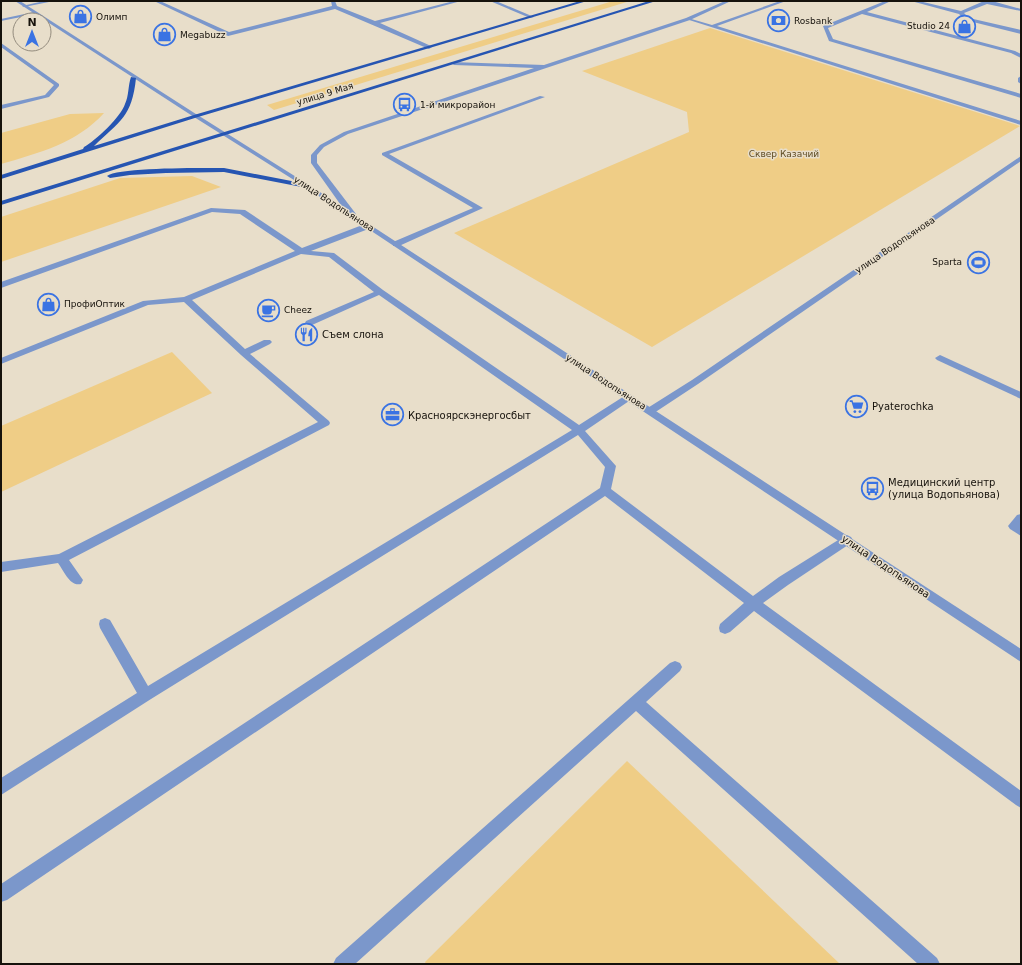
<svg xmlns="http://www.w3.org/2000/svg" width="1022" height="965" font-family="'DejaVu Sans',sans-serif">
	<rect width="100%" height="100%" fill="#e8deca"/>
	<g fill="#efcd86">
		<polygon points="613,1 630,1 274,110 267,105"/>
		<polygon points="710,28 1020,126 652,347 454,233 689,132 687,112 582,71"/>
		<path d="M104,113C77,143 39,153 1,164V133L70,114Z"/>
		<polygon points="192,176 221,187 1,262 1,217 120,178"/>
		<polygon points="172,352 212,393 1,492 1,426"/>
		<polygon points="627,761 840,964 426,964 425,962"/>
	</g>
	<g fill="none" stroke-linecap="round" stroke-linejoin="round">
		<g fill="#7b97cb" fill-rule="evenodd">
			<polygon points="44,1 54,1 24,7 22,6"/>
			<polygon points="154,1 160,1 229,32 332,6 331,1 335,1 337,6 375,21 454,1 461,1 380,23 431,46 432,47 429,49 335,9 228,36"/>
			<polygon points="490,1 496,1 534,17 530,18"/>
			<polygon points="780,1 786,1 717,26 1021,121 1021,125 686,19 688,18 712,25"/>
			<polygon points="885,1 891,1 867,12 1015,51 1021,54 1021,58 1011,53 862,14 828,28 833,39 1021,94 1021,98 829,41 823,26"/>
			<polygon points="911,1 919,1 961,11 984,1 992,1 1021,9 1021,11 987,4 964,13 969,18 1021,30 1021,34 965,20 959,14"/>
			<polygon points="34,12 36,14 1,21 1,19"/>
			<polygon points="1,43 59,84 59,86 49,97 1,109 1,105 45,95 54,85 1,47"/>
			<polygon points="1021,76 1021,84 1018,82 1018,78"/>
			<polygon points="540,96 545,97 389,154 483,208 399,246 393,246 393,242 473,208 382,155 382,153"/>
			<path d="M211,208L245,210L302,248L365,224H371V228L311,251L334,253L383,290L579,425L626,395H632L634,397L632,399L585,431L616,466L611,489L753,596L779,577L843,537L847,535L851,537L853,540L851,543L788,585L763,603L1021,791V808L1016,805L754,611L730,632L725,634L720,632L719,628L720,624L744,603L605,496L7,900L1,902V884L600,488L605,467L578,435L151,699L1,795V778L137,693L100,628L99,624L100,620L105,618L110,620L148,686L572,430L379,295L312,325H306L305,323L306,321L374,292L329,257L301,254L192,300L245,349L264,340H270L272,342L270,344L250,354L329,421L330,423L329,425L69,560L83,580L81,584C70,587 64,571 58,563L1,572V562L59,554L318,422L241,355L184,302L148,305L1,364V358L143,301L184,297L295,251L240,214L212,212L1,288V282Z"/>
			<polygon points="940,355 1021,392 1021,399 937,360 935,358"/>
			<polygon points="1021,514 1021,536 1010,529 1008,526 1017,515"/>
			<polygon points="675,661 680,663 682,667 680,671 646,702 937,958 940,964 918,964 636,711 355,964 333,964 336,958 670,663"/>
		</g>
		<g fill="#7b97cb" fill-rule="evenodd">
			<polygon points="15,1 20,1 199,116 194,117"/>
			<polygon points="725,1 731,1 690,20 348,134 324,147 317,155 317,163 356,214 356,218 350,218 311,163 311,155 320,145 344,132 534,68 454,65 451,63 452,62 544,65 686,18"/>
			<polygon points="1021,156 1021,161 698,384 654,413 646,413 645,411 646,409 692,380"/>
		</g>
		<polygon fill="#7b97cb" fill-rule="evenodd" points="196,114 309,185 1021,649 1021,662 305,187 194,117 193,116"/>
		<g fill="#2655b2" fill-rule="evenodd">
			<path d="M580,1H587L198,117L1,179V175L83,149L84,147C95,141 121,117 125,104C129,96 128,85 131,77L136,78C132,117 120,121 94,146L194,115Z"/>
			<polygon points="649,1 656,1 1,205 1,201"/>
			<path d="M224,168L307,184L311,186L307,188L224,172L166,173L130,175L110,178L107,176C118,167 205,168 224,168Z"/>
		</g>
	</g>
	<defs>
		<symbol id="shop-ring" viewBox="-11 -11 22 22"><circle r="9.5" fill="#e8deca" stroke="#3a73e3" stroke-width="1.5"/><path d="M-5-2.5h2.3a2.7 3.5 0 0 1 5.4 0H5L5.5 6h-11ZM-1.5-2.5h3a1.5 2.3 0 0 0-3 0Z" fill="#3a73e3"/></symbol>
		<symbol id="bank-ring" viewBox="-11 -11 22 22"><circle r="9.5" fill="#e8deca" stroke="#3a73e3" stroke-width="1.5"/><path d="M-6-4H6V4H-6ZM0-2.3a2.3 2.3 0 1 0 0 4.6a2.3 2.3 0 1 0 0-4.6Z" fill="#3a73e3"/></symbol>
		<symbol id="bus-ring" viewBox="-11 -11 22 22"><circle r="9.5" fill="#e8deca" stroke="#3a73e3" stroke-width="1.5"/><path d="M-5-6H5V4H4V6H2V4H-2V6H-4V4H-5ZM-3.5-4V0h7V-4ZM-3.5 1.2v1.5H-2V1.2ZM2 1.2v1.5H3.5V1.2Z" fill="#3a73e3"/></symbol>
		<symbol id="stadium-ring" viewBox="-11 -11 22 22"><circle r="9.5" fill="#e8deca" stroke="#3a73e3" stroke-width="1.5"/><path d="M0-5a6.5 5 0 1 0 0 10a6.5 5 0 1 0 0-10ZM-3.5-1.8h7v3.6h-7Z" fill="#3a73e3"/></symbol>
		<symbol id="cafe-ring" viewBox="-11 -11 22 22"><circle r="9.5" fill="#e8deca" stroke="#3a73e3" stroke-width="1.5"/><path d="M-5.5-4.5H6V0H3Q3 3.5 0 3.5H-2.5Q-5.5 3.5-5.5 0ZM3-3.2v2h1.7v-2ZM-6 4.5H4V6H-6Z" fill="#3a73e3"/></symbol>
		<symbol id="restaurant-ring" viewBox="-11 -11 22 22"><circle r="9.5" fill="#e8deca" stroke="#3a73e3" stroke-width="1.5"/><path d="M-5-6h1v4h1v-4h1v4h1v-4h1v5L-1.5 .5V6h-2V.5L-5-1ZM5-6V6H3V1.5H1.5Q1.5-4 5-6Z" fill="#3a73e3"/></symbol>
		<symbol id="supermarket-ring" viewBox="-11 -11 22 22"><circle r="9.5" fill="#e8deca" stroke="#3a73e3" stroke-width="1.5"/><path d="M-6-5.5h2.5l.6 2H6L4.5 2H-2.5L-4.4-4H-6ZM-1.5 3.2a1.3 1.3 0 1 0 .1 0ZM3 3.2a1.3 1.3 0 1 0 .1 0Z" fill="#3a73e3"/></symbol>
		<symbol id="office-ring" viewBox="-11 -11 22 22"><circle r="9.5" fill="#e8deca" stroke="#3a73e3" stroke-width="1.5"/><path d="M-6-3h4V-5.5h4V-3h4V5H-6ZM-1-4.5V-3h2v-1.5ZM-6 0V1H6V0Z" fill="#3a73e3"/></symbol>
	</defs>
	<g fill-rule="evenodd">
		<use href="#shop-ring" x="68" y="4" width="25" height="25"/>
		<use href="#bank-ring" x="766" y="8" width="25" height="25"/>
		<use href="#shop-ring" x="952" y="14" width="25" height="25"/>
		<use href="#shop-ring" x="152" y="22" width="25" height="25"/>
		<use href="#bus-ring" x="392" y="92" width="25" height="25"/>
		<use href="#stadium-ring" x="966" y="250" width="25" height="25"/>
		<use href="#shop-ring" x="36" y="292" width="25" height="25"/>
		<use href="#cafe-ring" x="256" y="298" width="25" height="25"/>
		<use href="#restaurant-ring" x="294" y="322" width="25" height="25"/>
		<use href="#supermarket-ring" x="844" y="394" width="25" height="25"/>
		<use href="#office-ring" x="380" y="402" width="25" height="25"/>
		<use href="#bus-ring" x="860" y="476" width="25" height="25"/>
	</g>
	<g text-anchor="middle" stroke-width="3" stroke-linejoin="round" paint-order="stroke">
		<g font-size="9" fill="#16120c" stroke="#e8deca" text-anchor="start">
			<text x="96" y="20">Олимп</text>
			<text x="794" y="24">Rosbank</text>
			<text x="950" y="29" text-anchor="end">Studio 24</text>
			<text x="180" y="38">Megabuzz</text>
			<text x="420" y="108">1-й микрорайон</text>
			<text x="962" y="265" text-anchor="end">Sparta</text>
			<text x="64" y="307">ПрофиОптик</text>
			<text x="284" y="313">Cheez</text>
		</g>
		<g font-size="9" fill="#16120c" stroke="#e8deca">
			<text transform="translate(325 94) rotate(-17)" y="3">улица 9 Мая</text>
			<text transform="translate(334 204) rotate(33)" y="3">улица Водопьянова</text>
			<text transform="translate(895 245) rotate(-34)" y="3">улица Водопьянова</text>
			<text transform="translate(606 382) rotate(33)" y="3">улица Водопьянова</text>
		</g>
		<g font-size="9" fill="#5f4c24" stroke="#e8deca">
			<text x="784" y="157">Сквер Казачий</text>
		</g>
		<g font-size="10" fill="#16120c" stroke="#e8deca" text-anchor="start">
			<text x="322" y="338">Съем слона</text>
			<text x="872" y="410">Pyaterochka</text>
			<text x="408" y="419">Красноярскэнергосбыт</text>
			<text x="888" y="486">Медицинский центр<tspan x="888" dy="12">(улица Водопьянова)</tspan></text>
		</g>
		<g font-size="10" fill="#16120c" stroke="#e8deca">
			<text transform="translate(886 566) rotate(34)" y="4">улица Водопьянова</text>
		</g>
	</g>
	<rect width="1022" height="965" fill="none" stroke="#16120c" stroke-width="4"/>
	<g transform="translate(32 32)"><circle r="19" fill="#e8deca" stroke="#948c7e"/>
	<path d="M0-3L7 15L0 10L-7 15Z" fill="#3a73e3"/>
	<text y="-6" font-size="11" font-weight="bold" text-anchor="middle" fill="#16120c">N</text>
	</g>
</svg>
